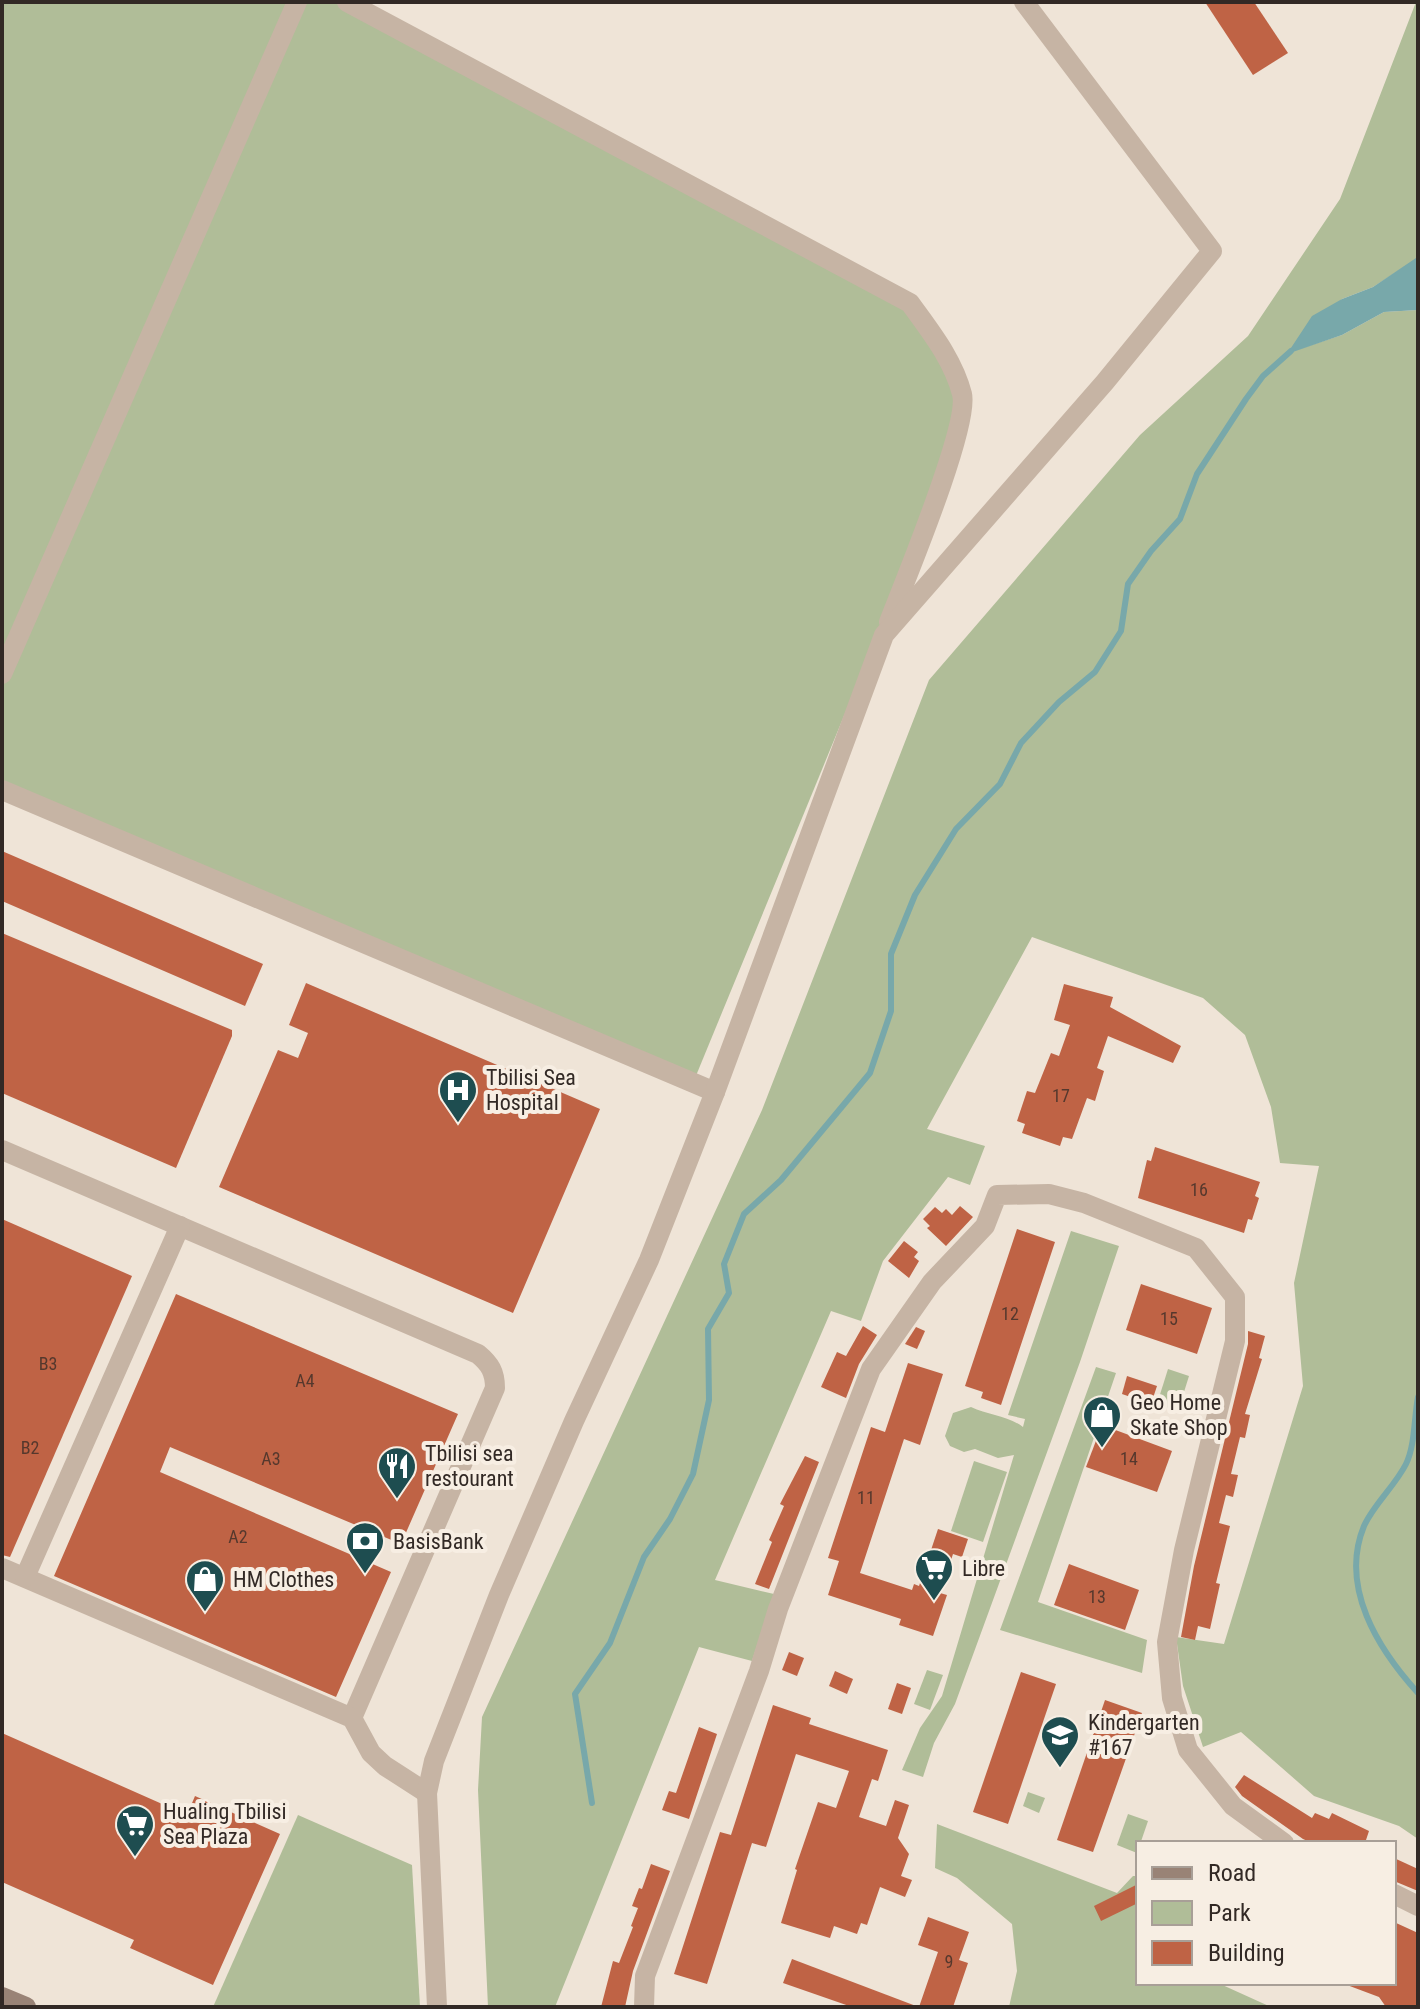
<svg xmlns="http://www.w3.org/2000/svg" width="1420" height="2009" font-family="'Roboto Condensed',sans-serif">
	<rect width="100%" height="100%" fill="#efe4d7"/>
	<g fill="#b0bd98">
		<polygon points="2,2 347,2 910,303 963,397 953,451 693,1083 2,790"/>
		<polygon points="1416,2 1418,258 1373,287 1342,299 1287,353 1342,335 1384,312 1418,310 1418,1839 1399,1826 1314,1796 1241,1732 1203,1747 1183,1686 1176,1637 1224,1644 1303,1386 1294,1283 1319,1166 1280,1163 1271,1107 1245,1035 1203,998 1032,937 927,1129 985,1146 970,1185 948,1177 883,1261 861,1321 831,1311 715,1580 774,1594 752,1661 699,1647 555,2007 488,2007 478,1790 482,1717 762,1110 929,680 1140,435 1248,336 1340,199"/>
		<path d="M1071,1231L1119,1246L1080,1362L955,1704L934,1743L923,1777L902,1770L920,1728L942,1696L1014,1455L998,1458L975,1449L964,1452L950,1446L945,1436L953,1413L971,1407C988,1415 1009,1416 1023,1427L1025,1419L1008,1415Z"/>
		<polygon points="1096,1367 1116,1373 1038,1602 1147,1640 1142,1673 1000,1630"/>
		<polygon points="1168,1369 1189,1376 1178,1411 1157,1404"/>
		<polygon points="974,1461 1007,1472 983,1542 951,1531"/>
		<polygon points="927,1670 943,1675 930,1710 914,1704"/>
		<polygon points="1028,1792 1045,1798 1039,1813 1023,1806"/>
		<polygon points="1128,1814 1148,1821 1137,1853 1117,1845"/>
		<polygon points="298,1815 412,1865 420,2007 213,2007"/>
		<polygon points="937,1824 1117,1893 1133,1876 1138,1876 1138,1983 1218,1983 1271,2007 1009,2007 1017,1971 1012,1924 957,1878 935,1868"/>
	</g>
	<polygon fill="#78a8aa" points="1416,258 1418,258 1418,310 1384,312 1342,335 1287,354 1312,316 1342,299 1373,287"/>
	<g fill="none" stroke-linecap="round" stroke-linejoin="round">
		<g stroke="#78a8aa" stroke-width="6">
			<path d="M1418,1397C1414,1418 1415,1446 1406,1464C1395,1486 1374,1504 1364,1526C1339,1587 1378,1649 1418,1693"/>
			<polyline points="592,1803 575,1694 610,1643 644,1557 670,1519 693,1474 709,1400 708,1329 729,1293 724,1264 744,1214 781,1180 870,1073 891,1011 891,954 915,895 956,829 1000,784 1021,743 1059,702 1095,672 1121,631 1128,584 1151,551 1180,519 1197,474 1246,399 1263,376 1291,351"/>
		</g>
	</g>
	<g fill="#bf6345">
		<polygon points="1205,2 1254,2 1288,53 1253,75"/>
		<polygon points="2,851 263,964 245,1006 2,901"/>
		<polygon points="2,933 232,1030 232,1036 176,1168 2,1093"/>
		<polygon points="306,983 600,1109 513,1313 219,1187 278,1050 298,1058 308,1033 289,1025"/>
		<polygon points="1064,984 1113,997 1110,1007 1181,1046 1173,1063 1108,1036 1097,1068 1104,1071 1095,1101 1087,1098 1072,1139 1063,1137 1060,1146 1022,1133 1025,1124 1017,1121 1027,1091 1035,1093 1051,1053 1059,1056 1070,1025 1054,1020"/>
		<polygon points="1155,1147 1260,1182 1255,1196 1259,1198 1252,1220 1248,1219 1244,1233 1138,1198 1147,1160 1151,1161"/>
		<polygon points="960,1206 973,1217 946,1246 927,1228 930,1226 923,1219 935,1207 942,1213 946,1209 952,1215"/>
		<polygon points="2,1219 132,1276 10,1557 2,1555"/>
		<polygon points="1017,1229 1055,1242 1001,1405 981,1398 983,1392 965,1386"/>
		<polygon points="904,1241 918,1252 914,1257 919,1261 909,1278 888,1261"/>
		<polygon points="1141,1284 1212,1308 1197,1354 1126,1330"/>
		<polygon points="176,1294 458,1414 401,1544 170,1447 160,1472 391,1572 336,1697 54,1576"/>
		<polygon points="863,1326 877,1335 859,1364 846,1398 821,1387 837,1352 846,1356"/>
		<polygon points="916,1327 925,1331 917,1349 905,1344"/>
		<polygon points="1248,1331 1265,1336 1259,1358 1262,1359 1245,1414 1250,1415 1245,1438 1240,1437 1231,1474 1238,1475 1233,1497 1226,1495 1219,1523 1230,1526 1216,1583 1220,1584 1210,1629 1198,1626 1195,1640 1181,1637 1194,1566 1248,1344"/>
		<polygon points="908,1363 943,1374 920,1445 904,1439 860,1573 912,1590 914,1584 919,1586 938,1529 968,1539 962,1557 953,1554 940,1593 947,1595 933,1636 899,1625 901,1619 828,1595 839,1561 828,1558 871,1427 885,1432"/>
		<polygon points="1127,1376 1157,1386 1151,1404 1122,1394"/>
		<polygon points="1102,1425 1172,1451 1157,1492 1086,1467"/>
		<polygon points="805,1456 819,1462 769,1589 755,1584 772,1542 769,1540 784,1506 780,1504"/>
		<polygon points="1069,1564 1139,1590 1125,1630 1054,1605"/>
		<polygon points="789,1652 804,1658 797,1676 782,1670"/>
		<polygon points="835,1671 853,1679 847,1694 829,1686"/>
		<polygon points="1021,1672 1056,1684 1008,1824 973,1812"/>
		<polygon points="897,1683 911,1688 902,1714 888,1709"/>
		<polygon points="1105,1700 1142,1713 1093,1852 1057,1840"/>
		<polygon points="773,1705 811,1718 809,1724 888,1750 878,1781 872,1779 859,1817 886,1826 895,1800 909,1805 898,1838 909,1854 901,1876 912,1880 905,1897 880,1887 867,1925 861,1923 857,1934 834,1926 830,1938 781,1923 797,1870 795,1869 818,1802 836,1808 849,1771 796,1754 766,1847 752,1843 707,1984 674,1974 720,1832 731,1835"/>
		<polygon points="699,1727 717,1734 689,1819 662,1810 669,1791 676,1793"/>
		<polygon points="2,1733 187,1815 195,1796 280,1834 213,1985 130,1948 134,1940 2,1882"/>
		<polygon points="1244,1775 1312,1818 1315,1813 1329,1819 1332,1813 1369,1831 1365,1843 1312,1843 1303,1839 1242,1796 1235,1787"/>
		<polygon points="1394,1858 1418,1869 1418,1891 1394,1881"/>
		<polygon points="651,1864 670,1871 633,1971 625,2007 601,2007 613,1961 619,1963 633,1927 631,1926 638,1908 632,1906 639,1888 642,1889"/>
		<polygon points="1138,1884 1138,1903 1101,1921 1094,1906"/>
		<polygon points="928,1917 969,1932 959,1960 968,1963 953,2007 919,2007 938,1952 918,1945"/>
		<polygon points="1394,1922 1418,1933 1418,2007 1386,2007 1379,1997 1347,1985 1347,1983 1394,1983"/>
		<polygon points="792,1959 916,2006 916,2007 852,2007 783,1983"/>
	</g>
	<g fill="none" stroke-linecap="round" stroke-linejoin="round">
		<g stroke="#c6b4a4" stroke-width="20">
			<path d="M347,2L910,303C930,331 953,359 962,394C970,425 904,583 889,622"/>
			<polyline points="2,674 297,2"/>
			<polyline points="2,790 715,1092"/>
			<path d="M2,1150L478,1354C490,1364 495,1372 495,1388L352,1718"/>
			<polyline points="2,1568 352,1718 371,1753 385,1766 427,1793"/>
			<polyline points="25,1577 180,1226"/>
			<polyline points="1394,1894 1418,1906"/>
			<polyline points="437,2007 427,1793 434,1761 499,1595 574,1421 649,1260 715,1092 884,635 1105,382 1212,251 1024,2"/>
			<polyline points="644,2007 645,1976 759,1671 778,1609 871,1369 932,1282 985,1226 997,1195 1049,1194 1084,1203 1196,1248 1235,1297 1235,1341 1184,1550 1167,1642 1172,1698 1188,1750 1233,1806 1284,1843"/>
		</g>
		<polyline stroke="#998376" stroke-width="20" points="2,1997 26,2007"/>
	</g>
	<defs>
		<symbol id="hospital-pin" viewBox="-11 -11 22 30"><path d="M0 17L-7.5 6A9.5 9.5 0 1 1 7.5 6Z" fill="#1e4d50" stroke="#f7eee3"/><path d="M-5-5h3v3.5h4V-5h3V5h-3V1.5h-4V5h-3Z" fill="#fff"/></symbol>
		<symbol id="shop-pin" viewBox="-11 -11 22 30"><path d="M0 17L-7.5 6A9.5 9.5 0 1 1 7.5 6Z" fill="#1e4d50" stroke="#f7eee3"/><path d="M-5-2.5h2.3a2.7 3.5 0 0 1 5.4 0H5L5.5 6h-11ZM-1.5-2.5h3a1.5 2.3 0 0 0-3 0Z" fill="#fff"/></symbol>
		<symbol id="restaurant-pin" viewBox="-11 -11 22 30"><path d="M0 17L-7.5 6A9.5 9.5 0 1 1 7.5 6Z" fill="#1e4d50" stroke="#f7eee3"/><path d="M-5-6h1v4h1v-4h1v4h1v-4h1v5L-1.5 .5V6h-2V.5L-5-1ZM5-6V6H3V1.5H1.5Q1.5-4 5-6Z" fill="#fff"/></symbol>
		<symbol id="bank-pin" viewBox="-11 -11 22 30"><path d="M0 17L-7.5 6A9.5 9.5 0 1 1 7.5 6Z" fill="#1e4d50" stroke="#f7eee3"/><path d="M-6-4H6V4H-6ZM0-2.3a2.3 2.3 0 1 0 0 4.6a2.3 2.3 0 1 0 0-4.6Z" fill="#fff"/></symbol>
		<symbol id="supermarket-pin" viewBox="-11 -11 22 30"><path d="M0 17L-7.5 6A9.5 9.5 0 1 1 7.5 6Z" fill="#1e4d50" stroke="#f7eee3"/><path d="M-6-5.5h2.5l.6 2H6L4.5 2H-2.5L-4.4-4H-6ZM-1.5 3.2a1.3 1.3 0 1 0 .1 0ZM3 3.2a1.3 1.3 0 1 0 .1 0Z" fill="#fff"/></symbol>
		<symbol id="school-pin" viewBox="-11 -11 22 30"><path d="M0 17L-7.5 6A9.5 9.5 0 1 1 7.5 6Z" fill="#1e4d50" stroke="#f7eee3"/><path d="M0-5L7-2L0 1L-7-2ZM-4 1L0 2.5L4 1V4Q0 6-4 4Z" fill="#fff"/></symbol>
	</defs>
	<g fill-rule="evenodd">
		<use href="#hospital-pin" x="436" y="1068" width="44" height="60"/>
		<use href="#shop-pin" x="1080" y="1393" width="44" height="60"/>
		<use href="#restaurant-pin" x="375" y="1444" width="44" height="60"/>
		<use href="#bank-pin" x="343" y="1519" width="44" height="60"/>
		<use href="#supermarket-pin" x="912" y="1546" width="44" height="60"/>
		<use href="#shop-pin" x="183" y="1557" width="44" height="60"/>
		<use href="#school-pin" x="1038" y="1713" width="44" height="60"/>
		<use href="#supermarket-pin" x="113" y="1802" width="44" height="60"/>
	</g>
	<g text-anchor="middle" stroke-width="8" stroke-linejoin="round" paint-order="stroke">
		<g font-size="18" fill="#55382d">
			<text x="1061" y="1102">17</text>
			<text x="1199" y="1196">16</text>
			<text x="1010" y="1320">12</text>
			<text x="1169" y="1325">15</text>
			<text x="48" y="1370">B3</text>
			<text x="305" y="1387">A4</text>
			<text x="30" y="1454">B2</text>
			<text x="271" y="1465">A3</text>
			<text x="1129" y="1465">14</text>
			<text x="866" y="1504">11</text>
			<text x="238" y="1543">A2</text>
			<text x="1097" y="1603">13</text>
			<text x="949" y="1968">9</text>
		</g>
		<g font-size="22" fill="#322925" stroke="#f7eee3" text-anchor="start">
			<text x="486" y="1085">Tbilisi Sea<tspan x="486" dy="25">Hospital</tspan></text>
			<text x="1130" y="1410">Geo Home<tspan x="1130" dy="25">Skate Shop</tspan></text>
			<text x="425" y="1461">Tbilisi sea<tspan x="425" dy="25">restourant</tspan></text>
			<text x="393" y="1549">BasisBank</text>
			<text x="962" y="1576">Libre</text>
			<text x="233" y="1587">HM Clothes</text>
			<text x="1088" y="1730">Kindergarten<tspan x="1088" dy="25">#167</tspan></text>
			<text x="163" y="1819">Hualing Tbilisi<tspan x="163" dy="25">Sea Plaza</tspan></text>
		</g>
	</g>
	<rect width="1420" height="2009" fill="none" stroke="#322925" stroke-width="8"/>
	<rect x="1136" y="1841" width="260" height="144" fill="#f7eee3" stroke="#a89f97" stroke-width="2"/>
	<rect x="1152" y="1867" width="40" height="12" fill="#998376" stroke="#a89f97" stroke-width="2"/>
	<text x="1208" y="1881" font-size="24" fill="#322925">Road</text>
	<rect x="1152" y="1901" width="40" height="24" fill="#b0bd98" stroke="#a89f97" stroke-width="2"/>
	<text x="1208" y="1921" font-size="24" fill="#322925">Park</text>
	<rect x="1152" y="1941" width="40" height="24" fill="#bf6345" stroke="#a89f97" stroke-width="2"/>
	<text x="1208" y="1961" font-size="24" fill="#322925">Building</text>
</svg>
